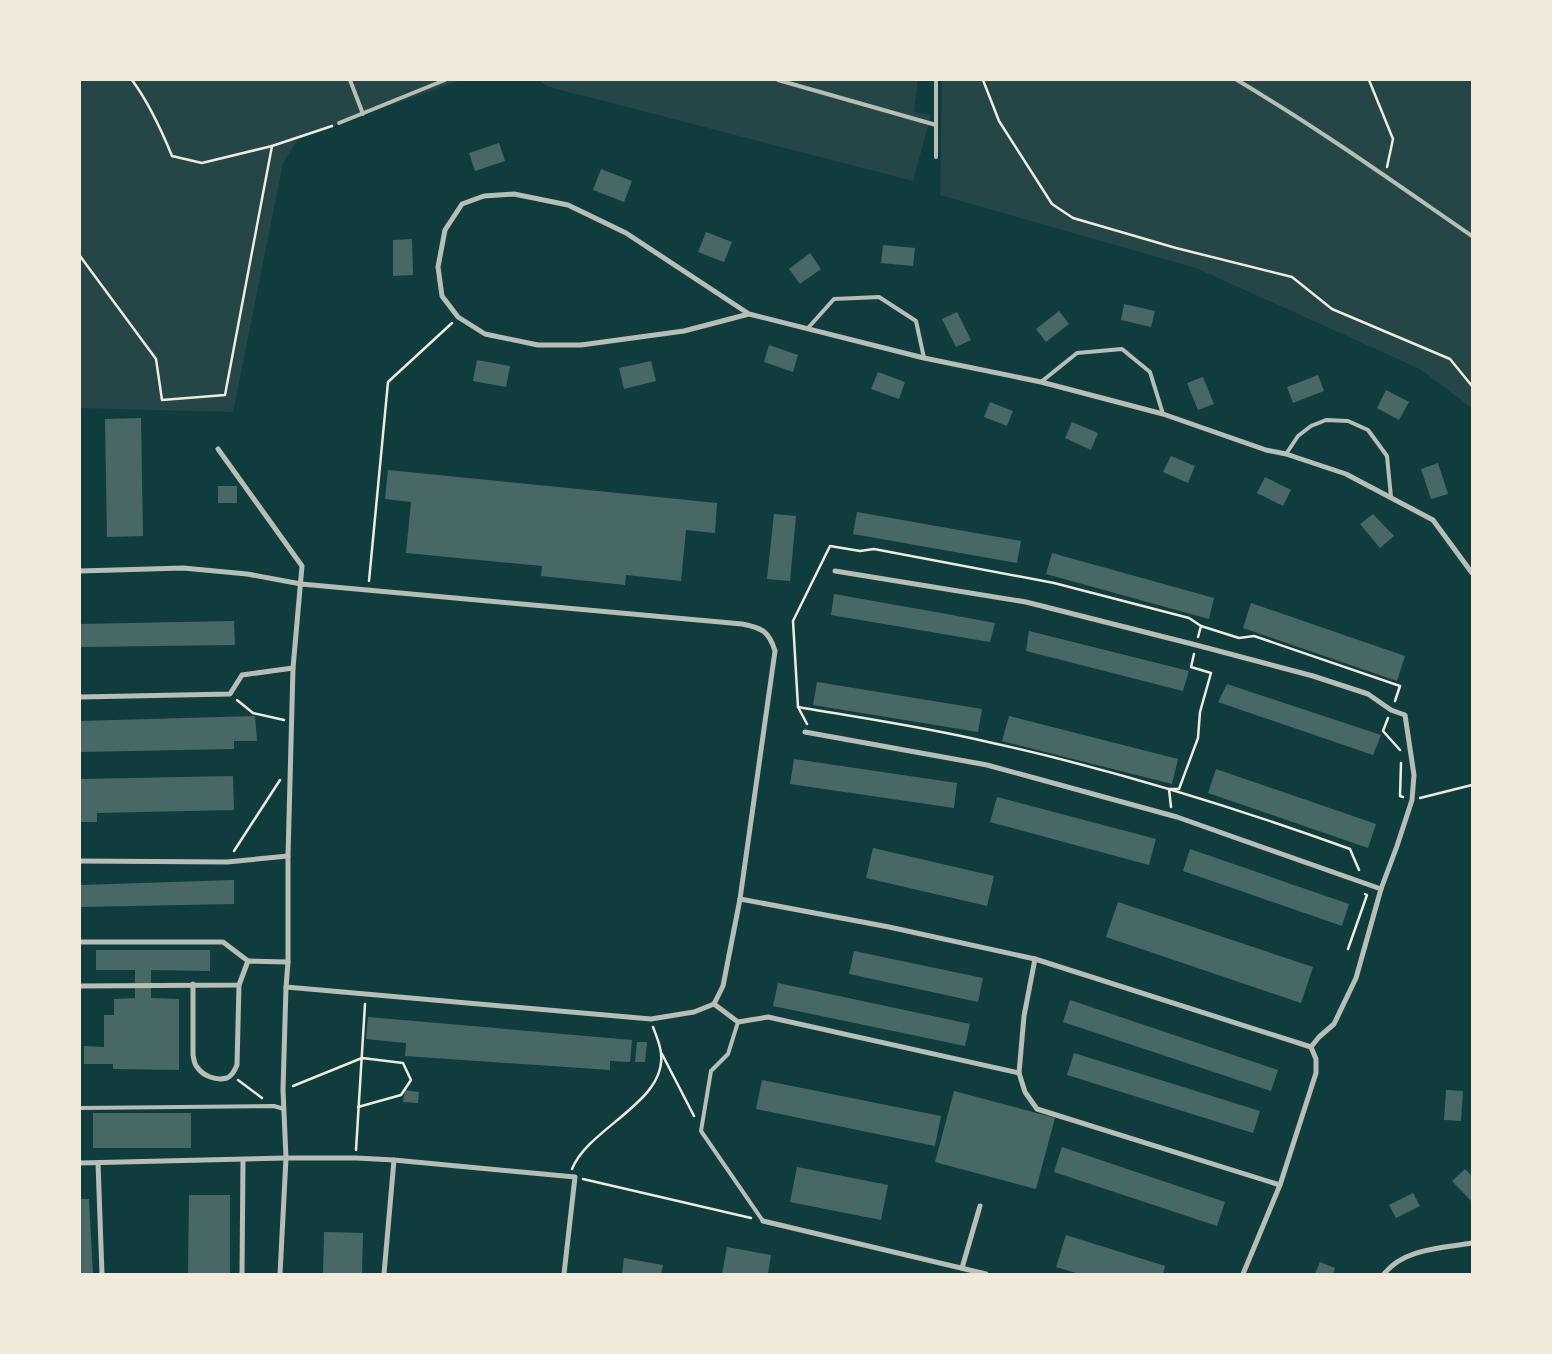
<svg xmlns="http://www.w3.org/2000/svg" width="1552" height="1354" font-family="'Titillium Web',sans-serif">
	<rect width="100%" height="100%" fill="#0f3d3e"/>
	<g fill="#244646">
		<polygon points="80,80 461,80 298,139 283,163 233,412 80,408"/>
		<polygon points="539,80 918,80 914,112 931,115 913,181 546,86"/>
		<polygon points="942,80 1472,80 1472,408 1420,369 1196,268 940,195"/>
	</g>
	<g fill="#486865">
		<polygon points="499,143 505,161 475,171 469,153"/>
		<polygon points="601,169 632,181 624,202 593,190"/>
		<polygon points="706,232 732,242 724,262 698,252"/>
		<polygon points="412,239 413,275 393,276 393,240"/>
		<polygon points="883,245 915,248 913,266 881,263"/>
		<polygon points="810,253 821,269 800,284 789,269"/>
		<polygon points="1124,304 1155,311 1151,327 1121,320"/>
		<polygon points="1059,311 1069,324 1046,342 1036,329"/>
		<polygon points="957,312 971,340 956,347 942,319"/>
		<polygon points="769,345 798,355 793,372 764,362"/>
		<polygon points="477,360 510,366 506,387 473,381"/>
		<polygon points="651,361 656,381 624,389 619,368"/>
		<polygon points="878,372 905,382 899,399 871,389"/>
		<polygon points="1318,375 1324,391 1293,403 1287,387"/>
		<polygon points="1203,377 1214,404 1198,410 1187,383"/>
		<polygon points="1386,390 1409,402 1399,420 1377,408"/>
		<polygon points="990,402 1013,411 1007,426 984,417"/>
		<polygon points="141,418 143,536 107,537 105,419"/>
		<polygon points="1072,422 1098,433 1091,450 1065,438"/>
		<polygon points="1171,456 1195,466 1188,483 1163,472"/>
		<polygon points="1438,463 1448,494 1431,499 1421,469"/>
		<polygon points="388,470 717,503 715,533 686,530 681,581 626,575 625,585 541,576 542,566 406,553 411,502 385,499"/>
		<polygon points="1265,477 1291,490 1283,506 1257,493"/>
		<rect x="218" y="486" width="19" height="17"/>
		<polygon points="857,512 1021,541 1017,563 853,534"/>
		<polygon points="774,514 796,516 790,581 767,579"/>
		<polygon points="1373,514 1394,536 1380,548 1360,524"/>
		<polygon points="1052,553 1214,598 1209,619 1046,574"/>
		<polygon points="834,594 941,613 995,623 990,642 831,615"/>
		<polygon points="1251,603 1405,656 1397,681 1243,628"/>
		<polygon points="234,621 235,645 80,647 80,624"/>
		<polygon points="1029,631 1189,671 1183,691 1026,651"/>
		<polygon points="817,682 982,709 978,732 813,705"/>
		<polygon points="1227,684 1381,735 1373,755 1218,702"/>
		<polygon points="255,716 257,741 234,741 234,749 80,752 80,721"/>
		<polygon points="1009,716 1178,759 1172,784 1002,741"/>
		<polygon points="794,759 957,783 954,808 790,784"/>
		<polygon points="1216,769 1376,824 1368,848 1208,793"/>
		<polygon points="233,776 234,810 97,813 97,822 80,822 80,779"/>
		<polygon points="997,797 1156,839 1149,865 990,822"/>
		<polygon points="873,848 994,876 987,906 866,878"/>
		<polygon points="1190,849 1349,904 1342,926 1183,871"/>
		<polygon points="234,880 234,904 80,907 80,885"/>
		<polygon points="1118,902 1313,967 1301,1003 1106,937"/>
		<polygon points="96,950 210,950 210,971 151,970 151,998 179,999 179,1070 113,1069 113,1064 84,1064 84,1046 104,1047 104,1015 114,1015 114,999 135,998 135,970 96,970"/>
		<polygon points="854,951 983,978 978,1002 849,974"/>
		<polygon points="778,983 970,1024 965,1046 773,1006"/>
		<polygon points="1070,1000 1278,1070 1271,1091 1063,1022"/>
		<polygon points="368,1017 632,1040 630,1062 610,1061 610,1070 405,1056 406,1043 366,1039"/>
		<polygon points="637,1042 647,1042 645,1062 635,1062"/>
		<polygon points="1074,1053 1260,1111 1253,1133 1067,1075"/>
		<polygon points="762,1080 941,1116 935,1146 756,1109"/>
		<polygon points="405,1090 419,1092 418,1103 403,1102"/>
		<polygon points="1446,1090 1463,1091 1461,1121 1444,1120"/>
		<polygon points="954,1091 1055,1118 1036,1189 935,1162"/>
		<rect x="93" y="1113" width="98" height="35"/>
		<polygon points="1062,1147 1225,1202 1217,1226 1054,1172"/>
		<polygon points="797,1167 888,1185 881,1220 790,1202"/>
		<polygon points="1465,1169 1472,1176 1472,1202 1452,1181"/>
		<polygon points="1413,1193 1420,1206 1396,1218 1389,1205"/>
		<polygon points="189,1195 230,1195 230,1274 188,1274"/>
		<polygon points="80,1199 89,1199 93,1274 80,1274"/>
		<polygon points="324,1232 363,1233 362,1274 323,1274"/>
		<polygon points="1066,1235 1165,1266 1163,1274 1079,1274 1056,1267"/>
		<polygon points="727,1247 771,1255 768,1274 722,1274"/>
		<polygon points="624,1258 663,1265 661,1274 622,1274"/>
		<polygon points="1320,1262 1335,1268 1333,1274 1315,1274"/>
	</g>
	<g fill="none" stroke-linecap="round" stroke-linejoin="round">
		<g stroke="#f1e9da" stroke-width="2.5">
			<path d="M132,80C149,103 161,129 172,156L202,163L272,146"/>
			<polyline points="983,80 999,121 1052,204 1073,218 1176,248 1292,277 1332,309 1450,359 1472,386"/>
			<polyline points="1369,80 1393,139 1387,167"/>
			<polyline points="80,256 156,359 162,400 225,395 272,146 332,126"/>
			<polyline points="369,581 388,382 452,323"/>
			<polyline points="1198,637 1201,626"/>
			<polyline points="237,700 253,713 284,720"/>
			<path d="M798,707C862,718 925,727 988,742C1111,769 1231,806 1350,849L1359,870"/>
			<polyline points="1388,718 1383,731 1400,750"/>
			<polyline points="807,724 798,707 793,621 830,546 860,551 874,549 1054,583 1189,618 1201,626 1239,638 1254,636 1400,686 1395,701"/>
			<polyline points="1401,763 1400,796 1403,797"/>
			<polyline points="1420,798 1472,785"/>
			<polyline points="1171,807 1169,789 1179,789 1198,738 1200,712 1211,673 1191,667 1194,654"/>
			<polyline points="234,851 280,780"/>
			<polyline points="1348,949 1367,895 1365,894"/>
			<polyline points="662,1054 694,1116"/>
			<polyline points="238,1080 262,1098"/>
			<polyline points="293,1086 362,1058 403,1063 411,1080 401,1095 358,1107"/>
			<polyline points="356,1150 365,1004"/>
			<path d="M572,1169C589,1127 667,1102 661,1053C660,1044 656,1035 653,1027"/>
			<polyline points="583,1179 751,1218"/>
		</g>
		<g stroke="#b8beb3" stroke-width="4">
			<polyline points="350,80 363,114"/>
			<polyline points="778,80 936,125"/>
			<polyline points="936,80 936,157"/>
			<path d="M1237,80C1318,128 1395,183 1472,236"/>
			<polyline points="339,123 445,80"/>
			<polyline points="808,328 834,299 879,297 916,321 924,358"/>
			<polyline points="1041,382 1077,353 1122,349 1150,372 1163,414"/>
			<polyline points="1286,454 1298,436 1311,426 1326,420 1348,421 1368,430 1387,456 1391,497"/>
			<polyline points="738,1022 728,1054 711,1071 701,1131 763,1221"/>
			<polyline points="80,1108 274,1106 284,1109"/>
		</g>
		<g stroke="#b8beb3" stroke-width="5">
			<polyline points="749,314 684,331 581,345 538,345 485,334 458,317 442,296 438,267 445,230 462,204 484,196 514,194 568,205 626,233 749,314 924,358 1041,382 1163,414 1266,450 1286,454 1346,474 1433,520 1472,573"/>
			<polyline points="218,449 302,566 293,668 288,856 288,962 286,987 283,1090 286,1158 280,1274"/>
			<path d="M80,571L183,568L247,574L301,584L742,624C762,628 769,631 775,651L740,899L723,986L714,1004"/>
			<polyline points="835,571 1026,602 1196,645 1313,676 1368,694 1391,710 1405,715 1414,775 1412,800 1397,846 1381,889 1356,978 1334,1024 1319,1037 1311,1047"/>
			<polyline points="80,697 230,694 242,675 293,668"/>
			<polyline points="805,732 987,765 1177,817 1381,889"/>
			<polyline points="80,861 227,862 288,856"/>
			<polyline points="740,899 889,927 1035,959 1311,1047"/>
			<polyline points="80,942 223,942 248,961"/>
			<path d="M193,984V1055C194,1059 194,1064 197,1067C203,1076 216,1081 227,1078C232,1076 235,1070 237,1065L239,985"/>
			<polyline points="80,986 239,985 248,961 288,962"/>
			<polyline points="286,987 651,1019 694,1012 714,1004"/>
			<polyline points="714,1004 738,1022 768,1017 1019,1073 1025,1092 1037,1109 1280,1185"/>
			<polyline points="1019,1073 1024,1016 1035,959"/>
			<polyline points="80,1163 286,1158 356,1158 394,1160 575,1177 564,1274"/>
			<polyline points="98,1163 102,1274"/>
			<polyline points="763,1221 986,1274"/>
			<polyline points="962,1268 980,1206"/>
			<polyline points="242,1274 243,1160"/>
			<polyline points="384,1274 394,1160"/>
			<polyline points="1243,1274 1280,1185 1316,1073 1316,1059 1311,1047"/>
			<path d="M1384,1274C1404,1248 1443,1248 1472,1243"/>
		</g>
	</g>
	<rect width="1552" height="1354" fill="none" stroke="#f1e9da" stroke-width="162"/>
</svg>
